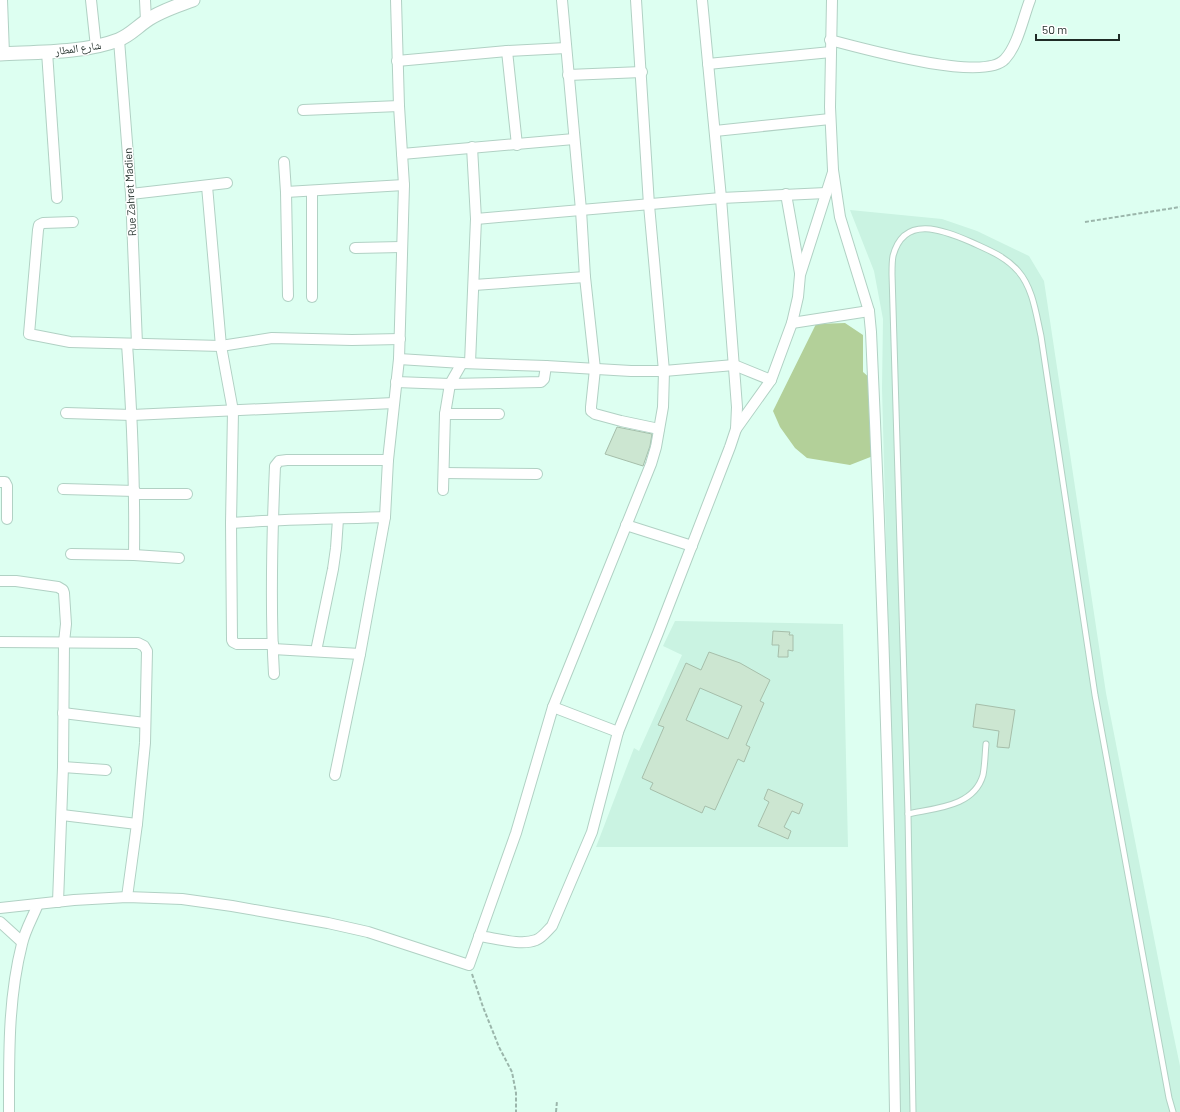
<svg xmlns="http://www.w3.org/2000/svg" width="1180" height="1112" font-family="Barlow,'Noto Naskh Arabic',sans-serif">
	<rect width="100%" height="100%" fill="#ddfff1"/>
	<g fill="#caf3e2">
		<polygon points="850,210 942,219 977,231 1029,256 1044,281 1106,693 1167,1004 1180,1066 1180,1112 899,1112 896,923 882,388 883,319 874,271"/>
		<polygon points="675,621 843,624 848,847 596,847 634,748 639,751 682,655 663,646"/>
	</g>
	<polygon fill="#b3d099" points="845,323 863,335 863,372 870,378 873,456 850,465 807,458 795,448 780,427 773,411 816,324"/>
	<g fill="#cce6d1" stroke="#a6beaa" fill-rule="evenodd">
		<polygon points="617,427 652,434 650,446 643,466 605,454"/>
		<polygon points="773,631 790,632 789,635 793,635 793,651 788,650 788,657 778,657 779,645 772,645"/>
		<path d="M709,652L740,663L770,680L760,701L764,703L746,745L750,747L744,762L738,759L715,810L705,806L702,813L650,789L653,783L642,778L664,727L658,725L686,663L701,670ZM700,688L742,706L728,739L686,720Z"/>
		<polygon points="976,704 1015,710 1009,748 997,747 999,731 973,727"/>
		<polygon points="768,789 803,804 799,814 792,811 784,827 791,831 788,839 758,826 769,802 764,799"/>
	</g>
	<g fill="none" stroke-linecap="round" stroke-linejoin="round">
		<defs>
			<g id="service">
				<path d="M908,814C935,808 974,807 983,775C985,765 985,754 986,744"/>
				<path d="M913,1112L908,814L892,274C892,268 892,261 893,256C904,214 943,230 971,242C988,250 1005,256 1018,271C1033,288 1036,314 1041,336L1095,695L1169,1098L1173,1112"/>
			</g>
			<g id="minor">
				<polyline points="2,0 4,54"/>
				<polyline points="91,0 96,47"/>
				<polyline points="145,0 146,21"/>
				<polyline points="562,0 581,210 585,277 595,369 591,407 591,411 595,414 621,421 659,429"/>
				<path d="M832,0L830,107L833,170L840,217L869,311L871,332C883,592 891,852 895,1112"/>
				<polyline points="119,40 131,194 137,344"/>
				<path d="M830,40C861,48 984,83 1005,59C1018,45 1023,18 1030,0"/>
				<polyline points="507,51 517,145"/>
				<polyline points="47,52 57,198"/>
				<polyline points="397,61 507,51 566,48"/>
				<polyline points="708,64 831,52"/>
				<polyline points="568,75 642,72"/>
				<polyline points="303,110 399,106"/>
				<polyline points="715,131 830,119"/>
				<polyline points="402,154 574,139"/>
				<polyline points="284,162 286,192 288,296"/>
				<polyline points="207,186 221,346 233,411 231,523 232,640 233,642 237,644 273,644"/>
				<polyline points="286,192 404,185"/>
				<polyline points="312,192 312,297"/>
				<polyline points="131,194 227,183"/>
				<polyline points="786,194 800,273"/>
				<polyline points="476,219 721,198 826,193"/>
				<polyline points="73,222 43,223 39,225 38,230 29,334 70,342 221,346 272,338 352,340 400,339"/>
				<polyline points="355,248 401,247"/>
				<polyline points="474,285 585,277"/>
				<polyline points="792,323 869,311"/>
				<path d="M127,344C132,414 135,484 134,555"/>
				<polyline points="399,359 462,363 546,366 631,371 664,371 734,365 771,380"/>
				<polyline points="470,363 476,219 472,147"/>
				<polyline points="396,382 450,384 541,382 544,379 546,366"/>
				<polyline points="66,413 132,415 394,403"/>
				<polyline points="445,414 499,414"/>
				<polyline points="736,429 771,380 792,323 798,297 800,275 833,172"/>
				<polyline points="444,473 537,474"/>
				<polyline points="0,482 5,482 7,486 7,519"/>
				<polyline points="63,489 135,491"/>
				<polyline points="443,490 445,414 450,384 462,363"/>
				<polyline points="135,494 187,494"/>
				<path d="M231,523C282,519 333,519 385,517"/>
				<polyline points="626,525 692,546"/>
				<polyline points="71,554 134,555 179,558"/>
				<polyline points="0,581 16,581 58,587 63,590 64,593 66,624 64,642 63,767 58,902"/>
				<polyline points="0,642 138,643 144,646 147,651 145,743 137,824 127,897"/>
				<polyline points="273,649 360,654"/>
				<polyline points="316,651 333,569 336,548 338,519"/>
				<path d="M274,674C270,605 272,534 275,466L279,461L287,460H388"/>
				<polyline points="553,707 618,732"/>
				<polyline points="63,713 145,723"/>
				<polyline points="63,767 106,770"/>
				<polyline points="335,775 360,654 385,517 388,460 399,359 404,185 399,106 396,0"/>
				<polyline points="62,815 137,824"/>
				<polyline points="0,908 74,900 127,897 182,899 232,906 328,923 368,932 469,965 516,833 553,707 651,464 656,447 663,407 664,371 649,205 636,0"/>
				<polyline points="0,922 22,942"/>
				<path d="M479,936C495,938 521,946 536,940C542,938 547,931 552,926L592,832L618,732L658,633L730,447L736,429L737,407L721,198L702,0"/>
				<path d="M9,1112C9,1055 8,999 22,944C25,930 33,917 38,904"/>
			</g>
			<path id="tertiary" d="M0,54C36,52 85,53 118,40C129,36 136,28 146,21C160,11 177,6 193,0"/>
		</defs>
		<use href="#service" stroke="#b1d1c4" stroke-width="7"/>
		<use href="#minor" stroke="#b1d1c4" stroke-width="12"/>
		<use href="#tertiary" stroke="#b1d1c4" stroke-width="15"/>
		<g stroke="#9bb6ab" stroke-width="2" stroke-dasharray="4 2" stroke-linecap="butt">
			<polyline points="1085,222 1180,207"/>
			<polyline points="472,974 483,1007 499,1047 512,1072 516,1093 516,1112"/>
			<polyline points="556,1112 557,1101"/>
		</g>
		<use href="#service" stroke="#fff" stroke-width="5"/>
		<use href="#minor" stroke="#fff" stroke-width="10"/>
		<use href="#tertiary" stroke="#fff" stroke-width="13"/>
	</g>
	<g text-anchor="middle" stroke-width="3" stroke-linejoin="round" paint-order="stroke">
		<g font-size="11" fill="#1e2b26" stroke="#fff">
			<text transform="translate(78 48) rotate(-8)" y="4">شارع المطار</text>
			<text transform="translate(130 192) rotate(-93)" y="4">Rue Zahret Madien</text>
		</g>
	</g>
	<path d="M1036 34v6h83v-6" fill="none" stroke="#1e2b26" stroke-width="2"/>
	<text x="1042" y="34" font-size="12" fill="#1e2b26" stroke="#ffffff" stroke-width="3" paint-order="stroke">50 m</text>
</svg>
